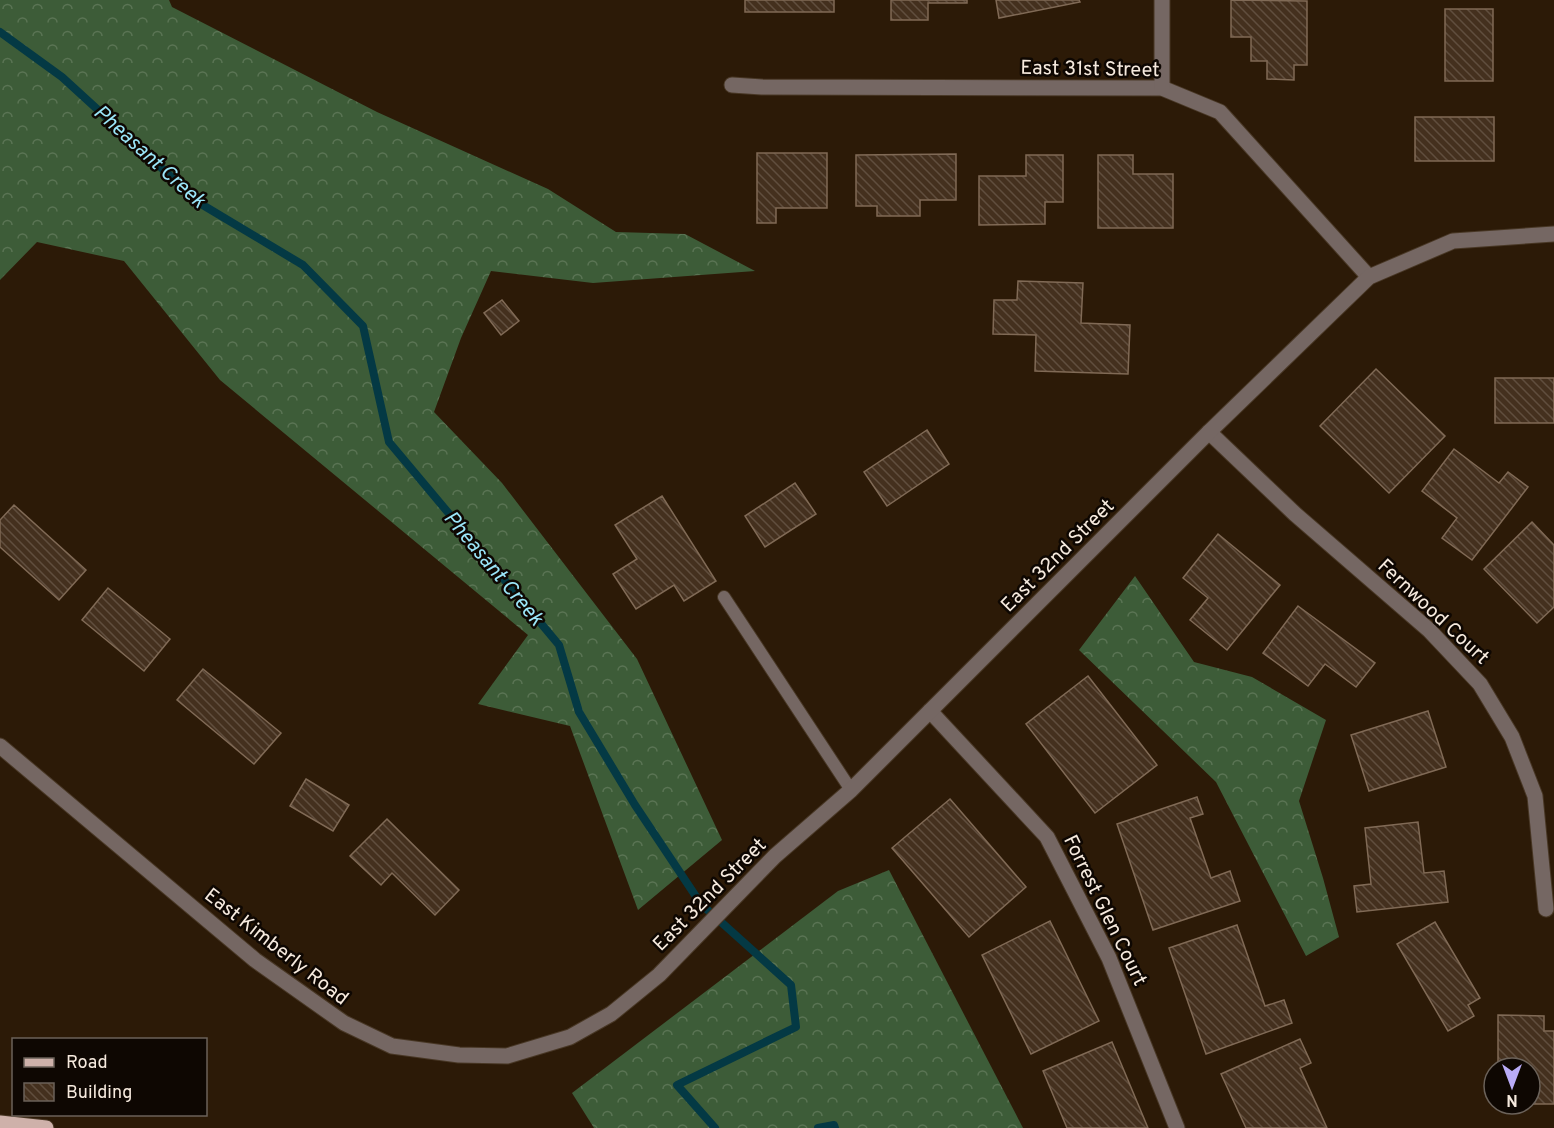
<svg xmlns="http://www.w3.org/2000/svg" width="1554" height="1128" font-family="Overpass,sans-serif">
	<defs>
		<pattern id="forest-crowns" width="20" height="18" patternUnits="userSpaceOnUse" patternTransform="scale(1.5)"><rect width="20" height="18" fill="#3d5c38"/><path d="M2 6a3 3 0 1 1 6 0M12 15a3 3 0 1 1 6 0" fill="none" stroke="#5a7454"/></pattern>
		<pattern id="building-back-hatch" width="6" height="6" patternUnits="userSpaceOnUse" patternTransform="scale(1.5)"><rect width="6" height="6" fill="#44301e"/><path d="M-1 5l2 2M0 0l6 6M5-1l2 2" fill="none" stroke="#604e3e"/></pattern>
	</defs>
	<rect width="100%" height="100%" fill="#2c1a07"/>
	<g fill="url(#forest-crowns)">
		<polygon points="0,0 169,0 172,7 377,112 548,189 616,232 685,234 755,271 593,283 491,271 461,338 434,412 502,483 637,659 722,840 638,910 570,726 478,704 528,635 220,380 124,261 37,242 0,280"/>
		<polygon points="1135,576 1194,662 1252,677 1326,720 1299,801 1323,878 1339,937 1306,956 1216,782 1079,650"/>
		<polygon points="889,870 1023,1128 594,1128 572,1093 838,891"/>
	</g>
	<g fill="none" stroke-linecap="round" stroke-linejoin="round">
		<g stroke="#043944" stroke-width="8">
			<polyline points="0,32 62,77 201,204 303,265 363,326 389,442 559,645 579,712 635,805 701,904 791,985 796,1027 677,1085 715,1128"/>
			<polyline points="818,1128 834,1125 835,1128"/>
		</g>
	</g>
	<g fill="url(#building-back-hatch)" stroke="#806a56" stroke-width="1.5">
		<rect x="745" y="0" width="89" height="12"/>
		<polygon points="891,0 967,0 967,3 928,3 928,20 891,20"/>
		<polygon points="996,0 1079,0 1080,2 999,18"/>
		<polygon points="1231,0 1307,1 1307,65 1294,65 1294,80 1267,79 1267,61 1251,61 1251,37 1231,37"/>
		<rect x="1445" y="9" width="48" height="72"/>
		<rect x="1415" y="117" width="79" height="44"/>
		<polygon points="757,153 827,153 827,208 776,208 776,223 757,223"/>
		<polygon points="956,154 956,200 920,200 920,216 877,216 877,206 856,206 856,155"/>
		<polygon points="1026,155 1063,155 1063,202 1045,202 1045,224 979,225 979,176 1026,176"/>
		<polygon points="1098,155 1133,155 1133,174 1173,174 1173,228 1098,228"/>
		<polygon points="1018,281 1083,283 1081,323 1130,325 1128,374 1035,371 1036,335 993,334 994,300 1017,300"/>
		<polygon points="502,300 519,321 501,335 484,313"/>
		<polygon points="1376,369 1445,436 1389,493 1320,426"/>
		<rect x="1495" y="378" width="59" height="45"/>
		<polygon points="927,430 949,464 887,506 864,472"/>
		<polygon points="1454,449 1499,483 1508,472 1528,487 1472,560 1442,538 1457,518 1422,491"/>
		<polygon points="795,483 816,514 765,547 745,516"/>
		<polygon points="662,496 716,581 684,601 674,585 636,609 613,574 637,559 615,525"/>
		<polygon points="14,505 86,570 59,600 0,547 0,520"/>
		<polygon points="1532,522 1554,545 1554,607 1537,623 1484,569"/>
		<polygon points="1218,534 1280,585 1227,650 1190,620 1208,598 1183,578"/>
		<polygon points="108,588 170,639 144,671 82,620"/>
		<polygon points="1298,606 1375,663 1356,687 1325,664 1308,686 1263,653"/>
		<polygon points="203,669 281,733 254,764 177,700"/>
		<polygon points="1088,676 1157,765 1095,813 1026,724"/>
		<polygon points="1428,711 1446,767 1369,791 1351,735"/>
		<polygon points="306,779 349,805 333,831 290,806"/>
		<polygon points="1197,797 1203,814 1190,818 1211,878 1230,871 1240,901 1153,930 1117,824"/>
		<polygon points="950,799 1026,887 969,937 892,848"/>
		<polygon points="387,819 459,890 435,915 392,873 381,885 350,856"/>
		<polygon points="1418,822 1424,873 1444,871 1448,902 1357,912 1354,886 1371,884 1365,828"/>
		<polygon points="1050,921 1099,1021 1031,1054 982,955"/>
		<polygon points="1435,922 1480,998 1468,1005 1474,1016 1448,1031 1397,944"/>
		<polygon points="1237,925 1265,1006 1284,1000 1292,1023 1206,1054 1169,948"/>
		<polygon points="1498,1015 1544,1016 1544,1031 1554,1031 1554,1104 1518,1104 1530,1104 1530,1068 1498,1068"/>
		<polygon points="1300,1039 1311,1063 1300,1068 1327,1128 1246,1128 1221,1074"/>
		<polygon points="1112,1042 1148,1128 1067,1128 1043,1071"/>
	</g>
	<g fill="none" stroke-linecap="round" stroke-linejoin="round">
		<defs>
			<polyline id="service" points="724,597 851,790"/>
			<g id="minor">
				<polyline points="732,85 762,87 1162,88 1220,112 1369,277"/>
				<polyline points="1162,88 1162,0"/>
				<polyline points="1209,432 1295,514 1429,630 1480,684 1512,737 1535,796 1546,909"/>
				<polyline points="930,711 1047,837 1109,958 1177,1128"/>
				<polyline points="0,746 255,960 344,1023 392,1046 459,1055 507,1056 570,1037 611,1014 659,975 775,856 851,790 1209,432 1369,277 1453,241 1554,234"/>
			</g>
			<polyline id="primary" points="0,1123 46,1128"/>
		</defs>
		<use href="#service" stroke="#483725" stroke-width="14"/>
		<use href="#minor" stroke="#483725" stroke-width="17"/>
		<use href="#primary" stroke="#483725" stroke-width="17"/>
		<use href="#service" stroke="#756763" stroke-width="12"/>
		<use href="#minor" stroke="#756763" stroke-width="15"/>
		<use href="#primary" stroke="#ceb1aa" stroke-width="15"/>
	</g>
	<g text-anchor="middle" stroke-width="5" stroke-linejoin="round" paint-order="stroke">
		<g font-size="20" fill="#f6eade" stroke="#0e0702">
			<text transform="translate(1090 68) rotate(1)" y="7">East 31st Street</text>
			<text transform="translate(1057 555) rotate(-45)" y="7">East 32nd Street</text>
			<text transform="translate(1434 611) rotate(43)" y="7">Fernwood Court</text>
			<text transform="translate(709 894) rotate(-45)" y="7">East 32nd Street</text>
			<text transform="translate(1106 910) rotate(64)" y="7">Forrest Glen Court</text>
			<text transform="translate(277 946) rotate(38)" y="7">East Kimberly Road</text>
		</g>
		<g font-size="21" font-style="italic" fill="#9be6f9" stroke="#0e0702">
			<text transform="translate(150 156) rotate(42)" y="7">Pheasant Creek</text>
			<text transform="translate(494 568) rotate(50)" y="7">Pheasant Creek</text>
		</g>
	</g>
	<rect x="12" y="1038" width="195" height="78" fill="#0e0702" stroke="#6b625a" stroke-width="1.5"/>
	<rect x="24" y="1058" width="30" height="9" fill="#ceb1aa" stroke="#6b625a" stroke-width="1.5"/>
	<text x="66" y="1068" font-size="18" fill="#f6eade">Road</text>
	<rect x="24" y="1083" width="30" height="18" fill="url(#building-back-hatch)" stroke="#6b625a" stroke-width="1.5"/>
	<text x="66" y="1098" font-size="18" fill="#f6eade">Building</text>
	<g transform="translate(1512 1086) rotate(180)"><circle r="28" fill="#0e0702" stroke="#6b625a" stroke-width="1.5"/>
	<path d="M0-4.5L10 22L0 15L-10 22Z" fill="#b9abf7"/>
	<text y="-9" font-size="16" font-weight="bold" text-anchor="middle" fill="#f6eade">N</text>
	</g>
</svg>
